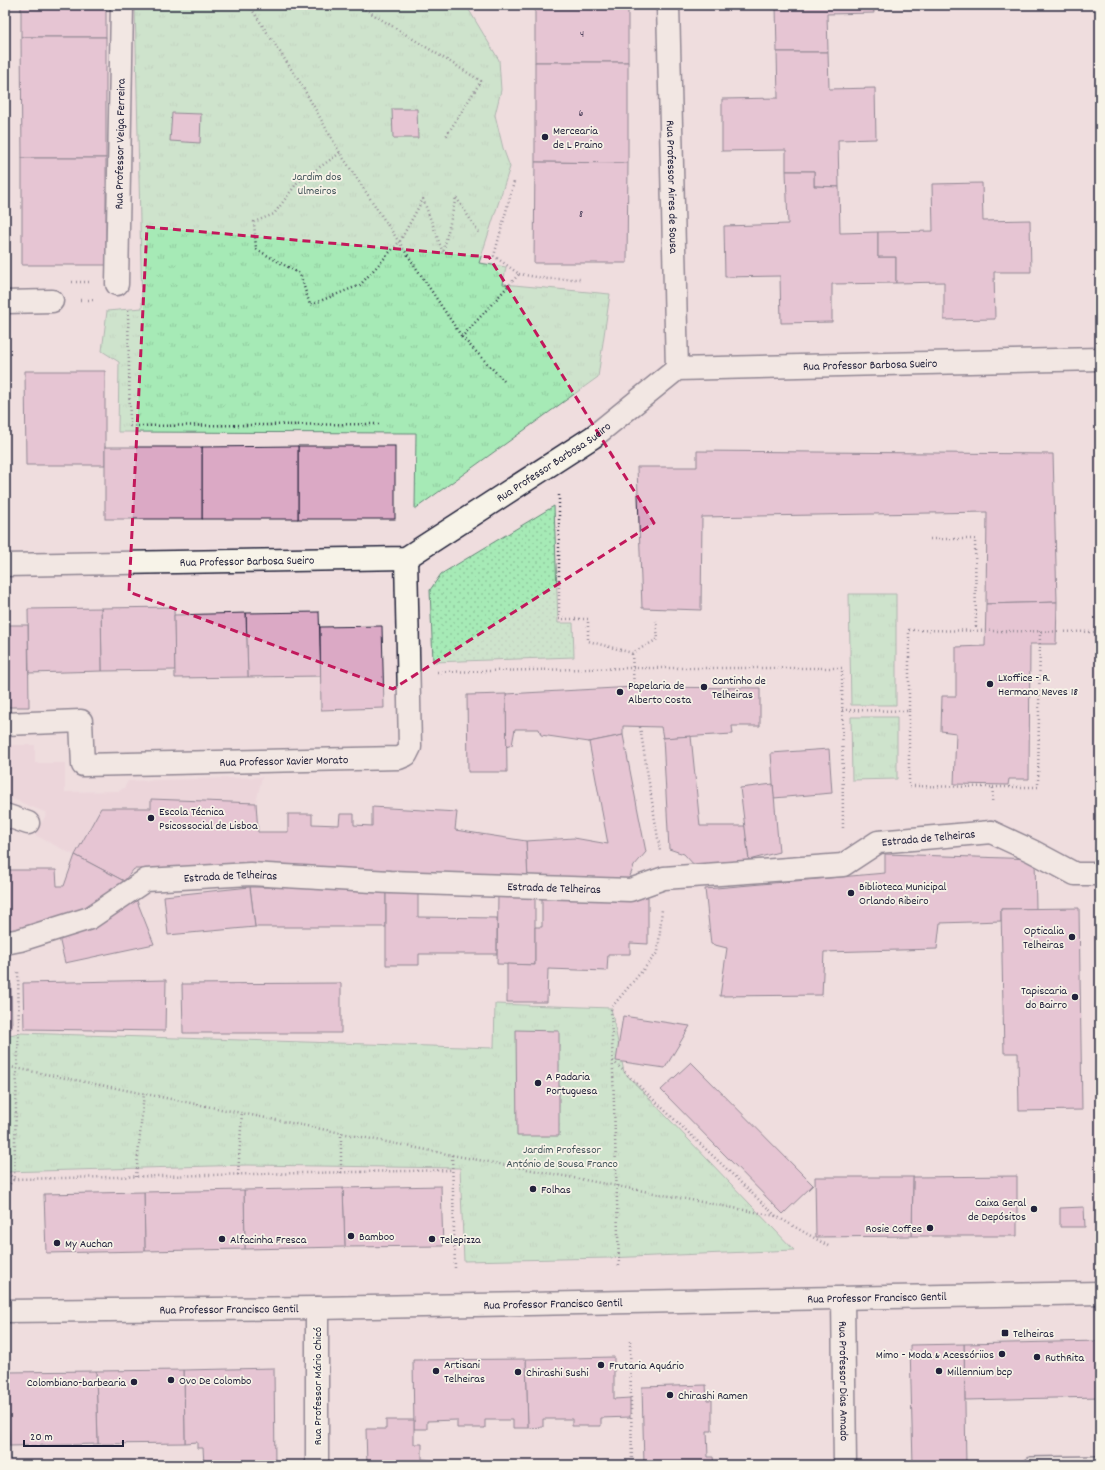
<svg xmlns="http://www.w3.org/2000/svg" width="1105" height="1470" font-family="Dekko,sans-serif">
	<defs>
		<pattern id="grass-dots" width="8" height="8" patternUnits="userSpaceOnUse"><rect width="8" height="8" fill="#a6eab6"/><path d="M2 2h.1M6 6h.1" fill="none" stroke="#8fc89d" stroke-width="1.8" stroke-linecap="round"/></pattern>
		<pattern id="park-tufts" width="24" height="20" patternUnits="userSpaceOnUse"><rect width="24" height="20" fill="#a6eab6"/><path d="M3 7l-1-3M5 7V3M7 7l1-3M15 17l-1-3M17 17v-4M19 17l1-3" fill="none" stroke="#8fc89d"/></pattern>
	</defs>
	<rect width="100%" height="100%" fill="#efddde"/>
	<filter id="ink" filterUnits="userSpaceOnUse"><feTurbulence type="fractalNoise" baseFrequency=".025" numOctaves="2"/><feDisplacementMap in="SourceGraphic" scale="8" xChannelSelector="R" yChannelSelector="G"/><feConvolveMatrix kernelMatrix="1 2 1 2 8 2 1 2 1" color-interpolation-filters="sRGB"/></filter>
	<g filter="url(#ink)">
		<polygon fill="#e9cdd6" points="5,745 35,745 35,763 65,763 65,792 119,791 124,788 128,781 262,777 256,803 260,869 134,869 124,881 35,835 47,813 5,796"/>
		<polygon fill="url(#grass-dots)" stroke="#648678" points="554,506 558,623 573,623 574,657 433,662 430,590 441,574"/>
		<g fill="url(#park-tufts)" stroke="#648678">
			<polygon points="135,5 466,5 499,60 501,90 495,115 503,148 510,167 479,263 506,267 503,284 610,294 598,377 415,509 416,433 118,432 119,362 102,351 107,311 142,308"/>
			<polygon points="849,594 896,594 896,705 851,705"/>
			<polygon points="851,717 897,717 897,779 852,780"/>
			<polygon points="495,1004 611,1008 624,1072 794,1250 608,1258 464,1261 460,1168 247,1165 5,1172 5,1036 19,1033 494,1048"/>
		</g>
		<g fill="#dba9c5" stroke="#22223b">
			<rect x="21" y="5" width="85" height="32"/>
			<rect x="535" y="5" width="93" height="57"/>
			<polygon points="720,5 873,5 874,13 827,14 828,52 777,52 776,6 721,7"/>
			<polygon points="21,37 106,37 106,158 22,158"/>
			<polygon points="777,52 828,52 829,89 875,88 876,139 838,140 839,187 814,186 814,171 786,171 786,150 722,151 722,99 778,98"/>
			<polygon points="535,62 628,62 628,163 535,162"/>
			<polygon points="392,109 417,109 418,138 393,138"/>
			<polygon points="172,113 201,114 200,143 170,141"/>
			<rect x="22" y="158" width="84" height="107"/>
			<polygon points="535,162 628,163 627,263 534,263"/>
			<polygon points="786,171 814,171 814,186 839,187 840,233 878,232 878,257 896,257 896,283 832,284 832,322 781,323 780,276 725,277 724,226 788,224"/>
			<polygon points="982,183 983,221 1030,220 1031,272 994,272 995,319 944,320 944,282 896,283 896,257 878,257 878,232 933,231 932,184"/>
			<polygon points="25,371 105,371 105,465 26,465"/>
			<rect x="298" y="446" width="97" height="73"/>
			<polygon points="298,446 298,519 202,519 202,447"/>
			<rect x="105" y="447" width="97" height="72"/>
			<polygon points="697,451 1053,454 1057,602 986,604 987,512 702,517 701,610 642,608 637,467 697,467"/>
			<polygon points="1057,602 1056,644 1030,644 1029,779 1009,779 1008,785 954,784 956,733 941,731 942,696 956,696 956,647 985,646 986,604"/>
			<polygon points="174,607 175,670 102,671 101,608"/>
			<polygon points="101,608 102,671 29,673 28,609"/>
			<polygon points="319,612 321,676 248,677 246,613"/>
			<polygon points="246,613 248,677 175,678 174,615"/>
			<polygon points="5,625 28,625 29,707 5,707"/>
			<polygon points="382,626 384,708 321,710 320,627"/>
			<polygon points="634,687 760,688 760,726 732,726 733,734 663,738 661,727 623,726 623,735 589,742 541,735 539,729 515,729 512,745 506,747 506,694"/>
			<polygon points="506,694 507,772 468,772 467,695"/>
			<polygon points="623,735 646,852 634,866 628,881 528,880 526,841 574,838 608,844 589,742"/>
			<polygon points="691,736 700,826 745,826 749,860 696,867 684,854 669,849 663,738"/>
			<polygon points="829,749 832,793 774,798 771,753"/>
			<polygon points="773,784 779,852 749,860 740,788"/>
			<polygon points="151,799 256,803 258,832 288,832 288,814 312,814 312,824 339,825 340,814 354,814 354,825 372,826 372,807 457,812 455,830 526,841 528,880 260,869 134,869 124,881 75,855 101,808 151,808"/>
			<polygon points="885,854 1035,859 1036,909 1001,909 1001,921 940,923 937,949 824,952 822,995 720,996 727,948 711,944 705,889 885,873"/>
			<polygon points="75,855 124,881 112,898 57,924 5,931 5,870 56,870 57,886 64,886"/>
			<polygon points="250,887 386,888 386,927 255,927"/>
			<polygon points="250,887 255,927 168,935 164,896"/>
			<polygon points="386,888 418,888 418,917 497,918 497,954 419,954 419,965 386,965"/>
			<polygon points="498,894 535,895 535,965 497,964"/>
			<polygon points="542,895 648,897 648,944 630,943 630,954 608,954 607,971 548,969 547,1002 507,1002 507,964 535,965 535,927 542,927"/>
			<polygon points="135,896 154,944 65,963 58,933"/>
			<polygon points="1079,908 1082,1110 1019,1111 1018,1053 1004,1053 1001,909"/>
			<polygon points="166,980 165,1031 24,1029 23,983"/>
			<polygon points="341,983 341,1033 183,1033 182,984"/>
			<polygon points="5,984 11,984 12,1028 5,1030"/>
			<polygon points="623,1016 690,1026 665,1068 616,1061"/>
			<polygon points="516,1030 559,1031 559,1136 517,1136"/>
			<polygon points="691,1062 813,1185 783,1214 661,1090"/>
			<polygon points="1017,1176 1017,1236 912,1236 913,1177"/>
			<polygon points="815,1177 913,1177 912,1236 816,1237"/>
			<polygon points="441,1186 443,1246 345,1247 343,1188"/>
			<polygon points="343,1188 345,1247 245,1249 244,1190"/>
			<polygon points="244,1190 245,1249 145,1251 144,1192"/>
			<polygon points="144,1192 145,1251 46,1253 44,1194"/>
			<polygon points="1084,1207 1085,1227 1060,1227 1060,1208"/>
			<polygon points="1100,1341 1100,1397 965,1400 964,1344"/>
			<polygon points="964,1344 966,1465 913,1465 910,1345"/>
			<polygon points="614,1357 614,1399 630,1398 630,1417 601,1418 601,1426 572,1426 572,1419 543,1419 543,1427 528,1428 526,1359"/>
			<polygon points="526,1359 528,1428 513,1428 513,1420 485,1420 485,1428 457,1428 457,1420 427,1421 427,1429 414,1429 413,1360"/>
			<polygon points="274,1368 275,1465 204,1465 203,1448 197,1448 197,1442 185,1443 184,1370"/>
			<polygon points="184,1370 185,1443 98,1444 96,1371"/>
			<polygon points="96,1371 98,1444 9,1446 7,1372"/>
			<polygon points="5,1372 7,1372 9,1446 5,1446"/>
			<polygon points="706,1385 707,1400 712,1400 712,1431 707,1431 708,1457 713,1457 714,1465 644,1465 642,1387"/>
			<polygon points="386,1420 414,1420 414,1444 422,1444 422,1459 433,1460 433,1465 367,1465 366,1429 386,1429"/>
		</g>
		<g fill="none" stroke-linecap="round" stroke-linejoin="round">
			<defs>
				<polyline id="service" points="1031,1465 1100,1464"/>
				<g id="pedestrian">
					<path id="s1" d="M117,284L122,5"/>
					<polyline points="991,832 1032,851 1075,874 1100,874"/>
				</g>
				<g id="minor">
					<path id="s2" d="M668,5L677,369"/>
					<polyline points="5,302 52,301"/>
					<path id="s3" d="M5,565L406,558L593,437L677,369L1100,359"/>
					<path id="s4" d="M5,724L81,721L83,765L399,758L406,755L410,747L406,558"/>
					<polyline points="5,815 28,823"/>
					<path id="s5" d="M5,943L20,940L90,918L146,880L250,874L390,882L630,890L664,878L843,865L878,842L991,832"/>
					<path id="s6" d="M843,1298L845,1465"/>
					<polyline points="317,1308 317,1465"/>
				</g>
				<g id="tertiary">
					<path id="s7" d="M5,1311L317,1308L1100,1293"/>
				</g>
			</defs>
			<use href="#service" stroke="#22223b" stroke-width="18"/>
			<use href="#pedestrian" stroke="#22223b" stroke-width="25"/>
			<use href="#minor" stroke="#22223b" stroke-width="25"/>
			<use href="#tertiary" stroke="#22223b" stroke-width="25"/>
			<g stroke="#22223b" stroke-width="2.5" stroke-dasharray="1 3" stroke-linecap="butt">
				<polyline points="249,5 301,84 340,153 462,337"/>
				<polyline points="358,5 481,81 445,138"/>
				<polyline points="340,153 297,183 274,214 254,222 256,249 300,274 310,305 360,285 400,241 423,199 443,253 456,197 479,233"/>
				<polyline points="519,274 548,279 581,279"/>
				<polyline points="72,282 89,282"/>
				<polyline points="80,300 93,300"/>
				<polyline points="128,310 130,426 379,424"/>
				<polyline points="504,381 462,337 519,274 494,256 514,182"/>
				<polyline points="559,495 559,619 588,619 588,641 632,653 658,639 656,621"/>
				<polyline points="930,539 975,539 976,630"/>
				<polyline points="632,654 634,687"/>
				<polyline points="437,672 632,668 842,668 843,830"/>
				<polyline points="842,710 909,711 909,630 1100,632"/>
				<polyline points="909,711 909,786 993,787 992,804"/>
				<polyline points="640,727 660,851"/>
				<polyline points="993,787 1038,787 1040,631"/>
				<polyline points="613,1061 776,1216 830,1247"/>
				<polyline points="5,1066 452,1155 776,1216"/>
				<polyline points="452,1155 455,1268"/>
				<polyline points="5,1170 14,1179 453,1170"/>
				<polyline points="341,1173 341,1132"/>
				<polyline points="238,1175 242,1112"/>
				<polyline points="136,1177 144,1093"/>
				<polyline points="5,1190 14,1179 17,1068 19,1033 18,970"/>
				<polyline points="619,1266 611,1008 658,952 662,909"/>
				<polyline points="630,1341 632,1465"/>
			</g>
			<use href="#service" stroke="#f7f3e8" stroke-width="15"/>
			<use href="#pedestrian" stroke="#f7f3e8" stroke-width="22"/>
			<use href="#minor" stroke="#f7f3e8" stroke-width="22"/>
			<use href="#tertiary" stroke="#f7f3e8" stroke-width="22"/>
		</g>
	</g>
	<path d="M0 0H1105V1470H0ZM147,227L489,257L654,523L393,689L129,592Z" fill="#efddde" fill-opacity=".55" fill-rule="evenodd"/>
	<path fill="none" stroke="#c2185b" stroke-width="3" stroke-dasharray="8 5" stroke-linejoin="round" d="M147,227L489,257L654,523L393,689L129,592Z"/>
	<g fill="#22223b" stroke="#f7f3e8" stroke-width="1.5">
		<circle cx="545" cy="137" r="4"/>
		<circle cx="990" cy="684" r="4"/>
		<circle cx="704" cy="687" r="4"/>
		<circle cx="620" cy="692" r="4"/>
		<circle cx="151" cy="818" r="4"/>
		<circle cx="851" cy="893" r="4"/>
		<circle cx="1072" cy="937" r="4"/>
		<circle cx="1075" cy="997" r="4"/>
		<circle cx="538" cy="1083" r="4"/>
		<circle cx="533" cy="1189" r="4"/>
		<circle cx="1034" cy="1209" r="4"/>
		<circle cx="930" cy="1228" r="4"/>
		<circle cx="351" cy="1236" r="4"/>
		<circle cx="222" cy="1239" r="4"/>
		<circle cx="432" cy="1239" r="4"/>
		<circle cx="57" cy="1243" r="4"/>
		<rect x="1001" y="1329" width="8" height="8" rx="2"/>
		<circle cx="1002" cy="1354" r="4"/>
		<circle cx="1037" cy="1357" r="4"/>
		<circle cx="601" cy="1365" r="4"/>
		<circle cx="436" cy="1371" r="4"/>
		<circle cx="939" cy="1371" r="4"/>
		<circle cx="518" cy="1372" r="4"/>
		<circle cx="171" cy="1380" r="4"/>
		<circle cx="134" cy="1382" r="4"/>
		<circle cx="670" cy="1395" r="4"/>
	</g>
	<g text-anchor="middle" stroke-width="3.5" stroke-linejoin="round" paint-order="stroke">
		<g font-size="10" fill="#50445e">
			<text x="582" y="37">4</text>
			<text x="581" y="116">6</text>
			<text x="581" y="217">8</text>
		</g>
		<g font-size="12" fill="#22223b" stroke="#f7f3e8" text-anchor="start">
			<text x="553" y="134">Mercearia<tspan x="553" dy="14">de L Praino</tspan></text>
			<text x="998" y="681">LXoffice - R.<tspan x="998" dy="14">Hermano Neves 18</tspan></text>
			<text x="712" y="684">Cantinho de<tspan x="712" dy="14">Telheiras</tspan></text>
			<text x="628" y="689">Papelaria de<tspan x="628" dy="14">Alberto Costa</tspan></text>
			<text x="159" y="815">Escola Técnica<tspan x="159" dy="14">Psicossocial de Lisboa</tspan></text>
			<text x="859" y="890">Biblioteca Municipal<tspan x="859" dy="14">Orlando Ribeiro</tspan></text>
			<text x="1064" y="934" text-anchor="end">Opticalia<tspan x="1064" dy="14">Telheiras</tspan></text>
			<text x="1067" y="994" text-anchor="end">Tapiscaria<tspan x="1067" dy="14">do Bairro</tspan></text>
			<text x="546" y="1080">A Padaria<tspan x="546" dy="14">Portuguesa</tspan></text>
			<text x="541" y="1193">Folhas</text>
			<text x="1026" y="1206" text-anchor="end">Caixa Geral<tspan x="1026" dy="14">de Depósitos</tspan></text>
			<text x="922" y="1232" text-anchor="end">Rosie Coffee</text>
			<text x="359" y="1240">Bamboo</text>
			<text x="230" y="1243">Alfacinha Fresca</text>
			<text x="440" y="1243">Telepizza</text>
			<text x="65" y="1247">My Auchan</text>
			<text x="1013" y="1337">Telheiras</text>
			<text x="994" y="1358" text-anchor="end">Mimo - Moda &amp; Acessóriios</text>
			<text x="1045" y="1361">RuthRita</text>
			<text x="444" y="1368">Artisani<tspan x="444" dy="14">Telheiras</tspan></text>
			<text x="609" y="1369">Frutaria Aquário</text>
			<text x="947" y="1375">Millennium bcp</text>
			<text x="526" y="1376">Chirashi Sushi</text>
			<text x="179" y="1384">Ovo De Colombo</text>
			<text x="126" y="1386" text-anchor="end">Colombiano-barbearia</text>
			<text x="678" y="1399">Chirashi Ramen</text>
		</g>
		<g font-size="12" fill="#22223b" stroke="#f7f3e8">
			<text dy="4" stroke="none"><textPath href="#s1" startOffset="140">Rua Professor Veiga Ferreira</textPath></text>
			<text dy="4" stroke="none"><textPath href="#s2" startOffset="182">Rua Professor Aires de Sousa</textPath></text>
			<text dy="4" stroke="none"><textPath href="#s3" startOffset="925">Rua Professor Barbosa Sueiro</textPath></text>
			<text dy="4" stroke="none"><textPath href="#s3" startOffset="577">Rua Professor Barbosa Sueiro</textPath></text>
			<text dy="4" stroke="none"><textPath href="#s3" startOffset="242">Rua Professor Barbosa Sueiro</textPath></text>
			<text dy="4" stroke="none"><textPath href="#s4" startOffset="321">Rua Professor Xavier Morato</textPath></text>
			<text dy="4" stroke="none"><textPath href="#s5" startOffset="949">Estrada de Telheiras</textPath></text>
			<text dy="4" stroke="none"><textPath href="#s5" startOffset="241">Estrada de Telheiras</textPath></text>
			<text dy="4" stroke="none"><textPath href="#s5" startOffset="565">Estrada de Telheiras</textPath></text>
			<text dy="4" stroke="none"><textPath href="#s7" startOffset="872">Rua Professor Francisco Gentil</textPath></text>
			<text dy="4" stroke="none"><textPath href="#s7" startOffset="548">Rua Professor Francisco Gentil</textPath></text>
			<text dy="4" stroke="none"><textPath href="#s7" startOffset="224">Rua Professor Francisco Gentil</textPath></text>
			<text dy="4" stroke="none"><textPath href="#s6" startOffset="83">Rua Professor Dias Amado</textPath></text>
			<text transform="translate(317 1386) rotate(-90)" y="4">Rua Professor Mário Chicó</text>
		</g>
		<g font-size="12" fill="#43545a" stroke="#f7f3e8">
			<text x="317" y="180">Jardim dos<tspan x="317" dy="14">Ulmeiros</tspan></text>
			<text x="562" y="1153">Jardim Professor<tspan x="562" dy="14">António de Sousa Franco</tspan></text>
		</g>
	</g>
	<rect width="1105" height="1470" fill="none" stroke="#f7f3e8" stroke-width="20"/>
	<rect x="10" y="10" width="1085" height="1450" fill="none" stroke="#22223b" stroke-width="1.5" filter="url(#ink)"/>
	<path d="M24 1440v6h99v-6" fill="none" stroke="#22223b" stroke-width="2"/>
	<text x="30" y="1440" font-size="12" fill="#22223b" stroke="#f7f3e8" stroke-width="3" paint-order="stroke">20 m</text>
</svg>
